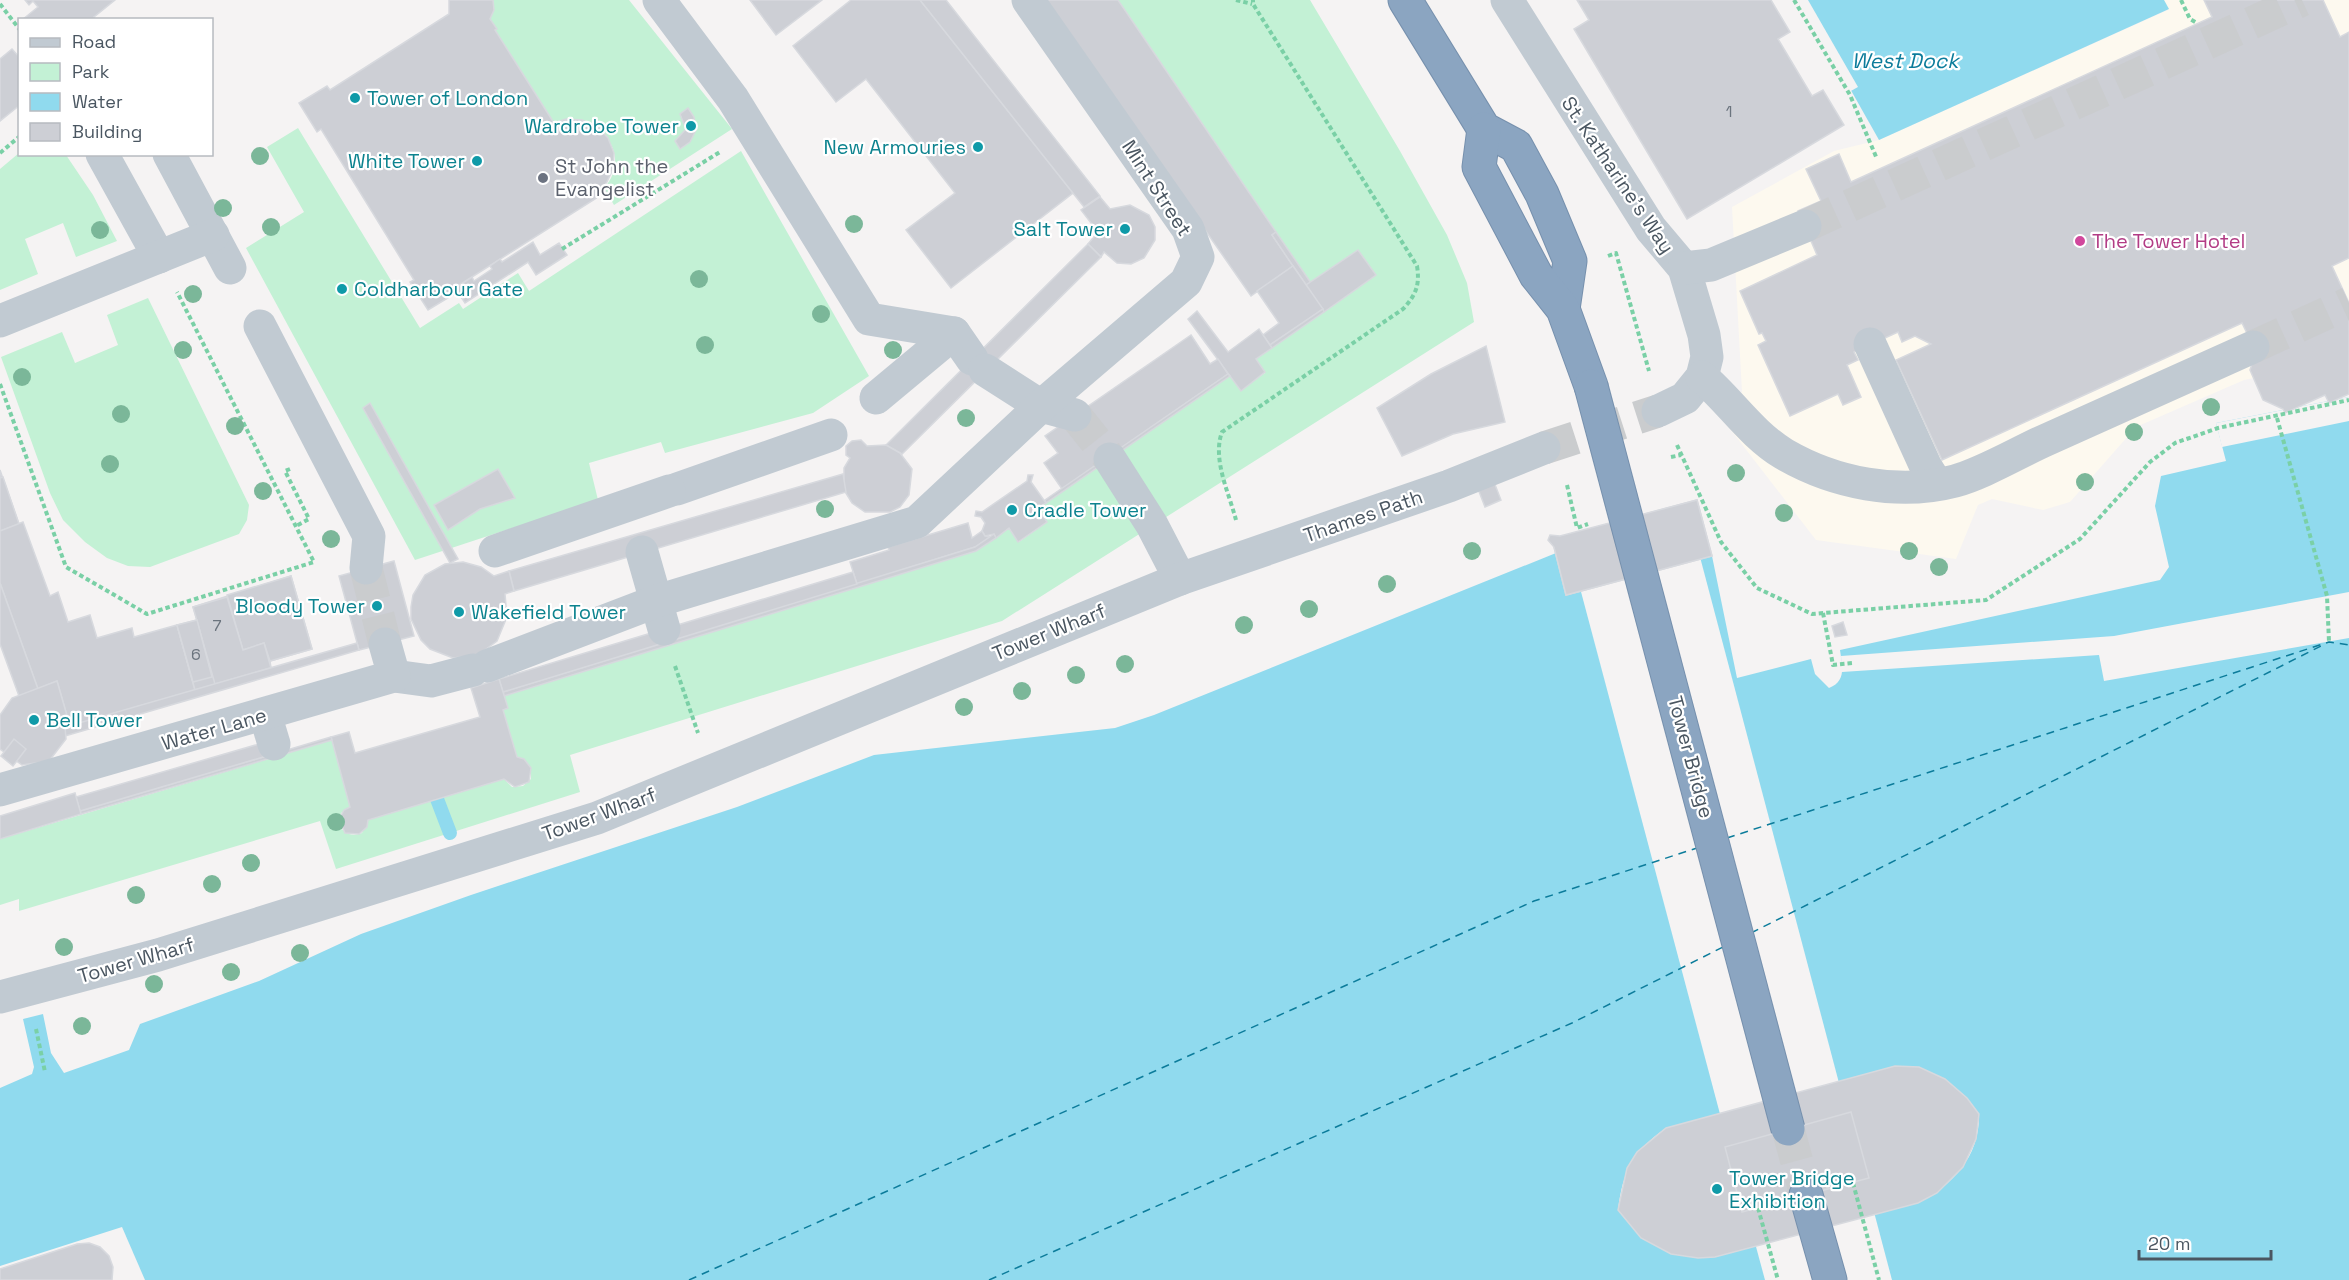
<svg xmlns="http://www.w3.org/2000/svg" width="2349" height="1280" font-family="'Space Grotesk',sans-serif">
	<rect width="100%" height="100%" fill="#f5f3f3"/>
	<polygon fill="#fdf9ef" points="2164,0 2349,0 2349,359 2244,380 2136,427 2070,502 2043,510 1992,499 1978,505 1956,559 1816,540 1717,412 1742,392 1732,207 1834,151 1879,140 2168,10"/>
	<g fill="#c3f1d5">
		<path d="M493,0H629L732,129L614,205L604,188C635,154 596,108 554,123L495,30L497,29L490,19L494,10Z"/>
		<path d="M1118,0H1310L1400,151L1447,235L1467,283L1474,322L1002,621L570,755L580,792L336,869L320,821L19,911V899L0,905V839L332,740L350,807L341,813L339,824C343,834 352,837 362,833L368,820L504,779L512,787L523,786L531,779V768L524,759L517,757L503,710L504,696L976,551L1009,528L1019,542L1047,522L1038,508L1230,376L1241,390L1265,373L1256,359L1375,275L1358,250L1311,283Z"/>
		<polygon points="298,128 420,328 459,303 463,309 518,273 529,291 741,151 869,376 813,413 665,453 661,442 589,463 598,500 415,560 246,248 304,212 267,147"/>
		<polygon points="19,153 66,155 93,195 117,241 76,257 63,223 25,239 38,274 0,290 0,169"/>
		<polygon points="148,298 249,505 247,520 239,534 150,567 128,566 107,558 85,542 63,520 50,493 1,357 62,332 75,363 118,345 107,315"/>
	</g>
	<g fill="#90daee" fill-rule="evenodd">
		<polygon points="1800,0 2164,0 2169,9 1879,140"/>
		<path d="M2349,397V1280H0V1088L32,1074L34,1067L23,1019L43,1014L51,1053L64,1073L129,1050L140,1024L259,981L361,934L471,895L737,807L874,755L1115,728L1154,715L1556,553L1567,595L1712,556L1737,678L1811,659L1815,674L1829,688C1847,681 1842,665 1840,650L2160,580L2169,567L2155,506L2161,476L2226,461L2216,423ZM1895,1066C1932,1067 1957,1084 1979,1114C1980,1156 1953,1185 1918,1203L1715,1257C1669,1259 1646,1246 1618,1210C1623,1170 1633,1151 1666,1128Z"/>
	</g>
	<g fill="#f5f3f3">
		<polygon points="1797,0 1808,0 1858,87 1849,92"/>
		<polygon points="2349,397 2349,421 2222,447 2216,423"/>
		<polygon points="1700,557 1839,1083 1720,1114 1580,588"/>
		<polygon points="2349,592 2349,638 2104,681 2099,655 1842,672 1841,656 2114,636"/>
		<polygon points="1874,1212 1892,1280 1765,1280 1755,1243"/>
		<polygon points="122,1227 145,1280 0,1280 0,1266"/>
	</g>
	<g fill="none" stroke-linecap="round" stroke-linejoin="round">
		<polyline stroke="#90daee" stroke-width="14" points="437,799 450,833"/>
		<g stroke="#0c7c9b" stroke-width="1.5" stroke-dasharray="8 6" stroke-linecap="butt">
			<polyline points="1727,838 2329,642 2349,645"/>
			<polyline points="1751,933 2323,645"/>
			<polyline points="689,1280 1534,901 1697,848"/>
			<polyline points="989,1280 1572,1023 1723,947"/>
		</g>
	</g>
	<g fill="#cdcfd5" stroke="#d7d9de" stroke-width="1.5">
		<polygon points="25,0 115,0 94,17 96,20 22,20 38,7 33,1 29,5"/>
		<polygon points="449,0 493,0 494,10 490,19 497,29 495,30 554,123 566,119 582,120 597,126 608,138 614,153 613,169 604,188 606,192 453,289 456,293 428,310 410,282 414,280 321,129 317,132 299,103 327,86 330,90 449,14"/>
		<polygon points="750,0 822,0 776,35"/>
		<polygon points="851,0 920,0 1073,193 951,288 906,230 955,193 866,79 836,102 793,46"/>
		<polygon points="920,0 946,0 1100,196 1084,207"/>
		<polygon points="1045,0 1118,0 1276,232 1272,235 1293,266 1251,296"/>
		<polygon points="1577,0 1771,0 1790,32 1778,39 1812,96 1823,90 1844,125 1687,219 1574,29 1589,20"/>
		<polygon points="2204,0 2323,0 2340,37 2349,32 2349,258 2332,266 2349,303 2349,394 2329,403 2325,395 2285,413 2283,409 2263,400 2250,370 2256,352 2242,323 1942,460 1896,360 1931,344 1915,336 1902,342 1898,332 1854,352 1858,360 1847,365 1861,397 1843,405 1838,394 1790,416 1758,345 1766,341 1762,333 1759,334 1740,291 1817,255 1798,211 1821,201 1806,169 1839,154 1851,182 2212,17"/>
		<polygon points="12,49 20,58 20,105 0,121 0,59"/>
		<polygon points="688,108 694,117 696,130 690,142 680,149 675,141 686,129 680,114"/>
		<polygon points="1100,197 1110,209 1130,205 1149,215 1155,227 1155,240 1144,258 1131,264 1117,263 1104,252 1101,257 1088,244 1098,232 1081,210"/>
		<polygon points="1276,232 1311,283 1306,285 1272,235"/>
		<polygon points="533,242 540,255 559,243 567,255 536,275 528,262 465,303 455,288 472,277 474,281 492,269 490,266 500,259 502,262"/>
		<polygon points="1088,244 1101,257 902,454 886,445"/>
		<polygon points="1358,250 1376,275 1324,312 1306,285"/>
		<polygon points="1293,266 1323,309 1270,345 1263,335 1279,323 1257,291"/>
		<polygon points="1323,309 1324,312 1272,348 1270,345"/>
		<polygon points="1197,311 1228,352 1259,329 1272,348 1256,359 1265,372 1241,391 1188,319"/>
		<polygon points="1191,335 1210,364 1218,359 1228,374 1062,489 1044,463 1058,453 1045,436"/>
		<polygon points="1486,346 1505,422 1453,434 1402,456 1377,408 1431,374"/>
		<polygon points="1228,374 1230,376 1046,503 1045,500"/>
		<polygon points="370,403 458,559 450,563 363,408"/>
		<polygon points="861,440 867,446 886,445 900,453 912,469 909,495 900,507 890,512 865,512 852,503 844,490 844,468 850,458 846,455 846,446 852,441"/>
		<polygon points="498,469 515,498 480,509 448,530 434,505"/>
		<polygon points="0,470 19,524 0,531"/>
		<polygon points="843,474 846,492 514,591 509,571"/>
		<polygon points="1028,475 1033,475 1031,482 1046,503 1038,508 1047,522 1018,542 1009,528 996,538 994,534 985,536 982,531 985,523 981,517 975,516 976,511 982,512 1027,481"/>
		<polygon points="3,477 19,524 0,531 0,478"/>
		<polygon points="1494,482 1501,500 1485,507 1478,489"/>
		<polygon points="1697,500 1712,556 1566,595 1552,539"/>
		<polygon points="1697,500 1712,556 1566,595 1554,547 1548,540 1550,535 1560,536"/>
		<polygon points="23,522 50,596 58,592 68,622 90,615 97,638 132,628 134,637 177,625 195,690 70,726 57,681 38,689 0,583 0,531"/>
		<polygon points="968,523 972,538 982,531 985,536 990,537 975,547 857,584 850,562 889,550 888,547"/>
		<polygon points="994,534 996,538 976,551 504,696 503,692 975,547"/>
		<polygon points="394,561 414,636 359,650 339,576"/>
		<polygon points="463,562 481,567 494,576 509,571 514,591 505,594 507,617 497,641 478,655 453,658 430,649 421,640 411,619 411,607 413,595 425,575 445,564"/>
		<polygon points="853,572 857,584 503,692 499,679"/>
		<polygon points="291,576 312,649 270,661 271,668 195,690 177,625 197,620 193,607"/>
		<polygon points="291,576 312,649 270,661 264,643 243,650 227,595"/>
		<polygon points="0,583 38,689 19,696 0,644"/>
		<polygon points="227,597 243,650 264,643 271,668 215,684 193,607"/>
		<polygon points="197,620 212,677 193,682 177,625"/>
		<polygon points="1843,622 1847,635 1835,637 1832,626"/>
		<polygon points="357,643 359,650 65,736 65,727"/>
		<polygon points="499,679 508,708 503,710 517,757 524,759 531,768 529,782 515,787 504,779 368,820 367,827 359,834 345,833 339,819 344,810 350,807 331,737 349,732 355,753 480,717 471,688"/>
		<polygon points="57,681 70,726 65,727 66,739 49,761 22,765 0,749 0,715 12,698"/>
		<polygon points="331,737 332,740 81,814 80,811"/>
		<polygon points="14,739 26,749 13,766 1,756"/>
		<polygon points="266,742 270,755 80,811 76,797"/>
		<polygon points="75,793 81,814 0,839 0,816"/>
		<polygon points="1895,1066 1919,1067 1945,1079 1967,1098 1979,1114 1976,1139 1963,1167 1937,1193 1918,1203 1715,1257 1698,1258 1671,1254 1641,1238 1618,1210 1627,1168 1637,1152 1666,1128"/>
		<polygon points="1851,1112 1869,1178 1742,1212 1725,1147"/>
		<polygon points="89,1243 100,1247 109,1256 113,1267 112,1280 0,1280 0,1269 77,1244"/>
	</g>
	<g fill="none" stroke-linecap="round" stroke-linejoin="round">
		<g stroke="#caccce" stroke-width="33" stroke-dasharray="33 16" stroke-linecap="butt">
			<polyline points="1805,226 2302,0"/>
			<polyline points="2253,347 2349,303"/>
			<polyline points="1075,415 1110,459"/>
			<polyline points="1544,448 1658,411"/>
			<polyline points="366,568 385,644"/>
		</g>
		<polyline stroke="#caccce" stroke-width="33" stroke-dasharray="33 16" stroke-linecap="butt" points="1788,1129 1806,1195"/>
		<defs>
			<g id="highway">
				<polyline points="1405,0 1484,129 1516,146 1542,194 1570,261 1563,309"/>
				<polyline points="1484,129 1479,167 1536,275 1563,309 1591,386"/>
				<polyline points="1806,1195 1830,1280"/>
			</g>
		</defs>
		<use href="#highway" stroke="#7690ad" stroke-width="35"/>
		<g stroke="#7ad0a6" stroke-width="4" stroke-dasharray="4.5 3" stroke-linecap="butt">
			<polyline points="1236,0 1252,4"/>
			<polyline points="1794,0 1850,95 1877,159"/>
			<polyline points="2181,0 2190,19 2197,23"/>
			<polyline points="0,4 20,30"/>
			<polyline points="0,153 20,136"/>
			<polyline points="562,249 720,152"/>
			<polyline points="1608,256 1616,253 1649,371"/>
			<polyline points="0,384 66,567 147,614 314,562 177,292"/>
			<polyline points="2277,418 2327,596 2329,642"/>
			<polyline points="1677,445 1721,542 1757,588 1812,614 1823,613 1986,600 2080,539 2150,462 2175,443 2218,428 2349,400"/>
			<polyline points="1671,457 1681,455"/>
			<polyline points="290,469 285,471 309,519 296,526"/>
			<polyline points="1567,485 1577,528 1588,524"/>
			<path d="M1236,520C1229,493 1212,459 1222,432L1403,309C1416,295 1420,285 1417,266L1253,4V0"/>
			<polyline points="1823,613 1833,665 1853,663"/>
			<polyline points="675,666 698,733"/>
			<polyline points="36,1029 45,1072"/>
			<polyline points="1853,1183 1879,1280"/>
			<polyline points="1758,1208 1778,1280"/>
		</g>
		<g stroke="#c1cad2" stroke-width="33">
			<polyline points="659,0 733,99 869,319 954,333 972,359"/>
			<polyline points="1507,0 1651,229 1684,268 1704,335 1707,357 1702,377 1685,398 1658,411"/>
			<polyline points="102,154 159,257"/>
			<polyline points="169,154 230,268"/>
			<polyline points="1684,268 1711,265 1805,226"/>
			<polyline points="0,321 213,235"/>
			<polyline points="260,326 369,536 366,568"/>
			<polyline points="1870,344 1926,467 1936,483"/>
			<polyline points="985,370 1041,406 1075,415"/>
			<path d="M1702,377C1731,402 1751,434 1784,454C1834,483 1898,496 1955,481C1982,474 2019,452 2046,440C2115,409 2184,378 2253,347"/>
			<polyline points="876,398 954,333"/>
			<polyline points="1110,459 1152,525 1180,579"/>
			<polyline points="677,489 831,435"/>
			<polyline points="495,551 669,491"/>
			<polyline points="642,552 664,629"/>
			<polyline points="487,666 657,601 917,522 1041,406 1186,282 1198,257 1188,229 1028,0"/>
			<polyline points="394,676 431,681 473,670"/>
			<polyline points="265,714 274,744"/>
			<polyline points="0,790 394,676 385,644"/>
			<polyline points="0,997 158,955 597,818 1180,579 1449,486 1544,448"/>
		</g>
		<use href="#highway" stroke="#8ba5c1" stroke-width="33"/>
		<defs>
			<polyline id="highway-bridge" points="1591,386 1788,1129"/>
		</defs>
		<use href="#highway-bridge" stroke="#7690ad" stroke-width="35" stroke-linecap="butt"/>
		<use href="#highway-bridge" stroke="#8ba5c1" stroke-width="33"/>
	</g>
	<g fill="#7bb799">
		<circle cx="260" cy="156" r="9"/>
		<circle cx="223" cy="208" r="9"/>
		<circle cx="854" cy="224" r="9"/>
		<circle cx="271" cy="227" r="9"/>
		<circle cx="100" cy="230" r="9"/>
		<circle cx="699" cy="279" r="9"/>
		<circle cx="193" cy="294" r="9"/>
		<circle cx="821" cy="314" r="9"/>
		<circle cx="705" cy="345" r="9"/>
		<circle cx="183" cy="350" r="9"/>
		<circle cx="893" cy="350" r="9"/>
		<circle cx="22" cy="377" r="9"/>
		<circle cx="2211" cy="407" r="9"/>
		<circle cx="121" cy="414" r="9"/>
		<circle cx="966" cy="418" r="9"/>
		<circle cx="235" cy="426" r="9"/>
		<circle cx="2134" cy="432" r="9"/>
		<circle cx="110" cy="464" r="9"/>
		<circle cx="1736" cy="473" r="9"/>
		<circle cx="2085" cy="482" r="9"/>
		<circle cx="263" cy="491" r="9"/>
		<circle cx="825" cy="509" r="9"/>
		<circle cx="1784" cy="513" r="9"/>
		<circle cx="331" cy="539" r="9"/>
		<circle cx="1472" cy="551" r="9"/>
		<circle cx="1909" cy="551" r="9"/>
		<circle cx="1939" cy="567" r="9"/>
		<circle cx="1387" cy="584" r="9"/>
		<circle cx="1309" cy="609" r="9"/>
		<circle cx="1244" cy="625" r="9"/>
		<circle cx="1125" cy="664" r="9"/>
		<circle cx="1076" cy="675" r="9"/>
		<circle cx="1022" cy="691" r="9"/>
		<circle cx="964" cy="707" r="9"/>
		<circle cx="336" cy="822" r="9"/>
		<circle cx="251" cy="863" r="9"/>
		<circle cx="212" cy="884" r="9"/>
		<circle cx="136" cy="895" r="9"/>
		<circle cx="64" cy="947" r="9"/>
		<circle cx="300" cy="953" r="9"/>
		<circle cx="231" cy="972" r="9"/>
		<circle cx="154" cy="984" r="9"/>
		<circle cx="82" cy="1026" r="9"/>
	</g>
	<g fill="#0f9aa8" stroke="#fff" stroke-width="2">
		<circle cx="355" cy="98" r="6"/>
		<circle cx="691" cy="126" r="6"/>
		<circle cx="978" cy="147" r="6"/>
		<circle cx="477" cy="161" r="6"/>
		<circle cx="1125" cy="229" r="6"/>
		<circle cx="342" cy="289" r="6"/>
		<circle cx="1012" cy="510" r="6"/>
		<circle cx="377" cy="606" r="6"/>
		<circle cx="459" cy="612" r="6"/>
		<circle cx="34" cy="720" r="6"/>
		<circle cx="1717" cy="1189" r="6"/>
	</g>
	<circle fill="#6b7280" stroke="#fff" stroke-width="2" cx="543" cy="178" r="6"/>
	<circle fill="#d1479c" stroke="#fff" stroke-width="2" cx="2080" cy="241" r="6"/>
	<g text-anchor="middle" stroke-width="4.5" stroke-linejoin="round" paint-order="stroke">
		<g font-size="16" fill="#6b747e">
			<text x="1729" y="117">1</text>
			<text x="217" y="631">7</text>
			<text x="196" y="660">6</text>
		</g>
		<g font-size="20" fill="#0d838f" stroke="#fff" text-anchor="start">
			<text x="367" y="105">Tower of London</text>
			<text x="679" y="133" text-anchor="end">Wardrobe Tower</text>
			<text x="966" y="154" text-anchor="end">New Armouries</text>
			<text x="465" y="168" text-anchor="end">White Tower</text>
			<text x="1113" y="236" text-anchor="end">Salt Tower</text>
			<text x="354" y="296">Coldharbour Gate</text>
			<text x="1024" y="517">Cradle Tower</text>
			<text x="365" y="613" text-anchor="end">Bloody Tower</text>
			<text x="471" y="619">Wakefield Tower</text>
			<text x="46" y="727">Bell Tower</text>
			<text x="1729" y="1185">Tower Bridge<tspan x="1729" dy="23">Exhibition</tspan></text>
		</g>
		<g font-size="20" fill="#5b616d" stroke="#fff" text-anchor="start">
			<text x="555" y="173">St John the<tspan x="555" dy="23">Evangelist</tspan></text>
		</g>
		<g font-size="20" fill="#4a5661" stroke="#fff">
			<text transform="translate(1618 175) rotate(56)" y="7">St. Katharine's Way</text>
			<text transform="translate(1157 188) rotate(57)" y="7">Mint Street</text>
			<text transform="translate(1363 516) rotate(-19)" y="7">Thames Path</text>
			<text transform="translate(1049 632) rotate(-22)" y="7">Tower Wharf</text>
			<text transform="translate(214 729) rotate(-16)" y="7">Water Lane</text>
			<text transform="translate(1691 757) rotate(75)" y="7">Tower Bridge</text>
			<text transform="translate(599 814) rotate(-20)" y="7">Tower Wharf</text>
			<text transform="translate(136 960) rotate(-16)" y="7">Tower Wharf</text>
		</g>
		<g font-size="20" fill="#b23c85" stroke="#fff" text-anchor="start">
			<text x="2092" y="248">The Tower Hotel</text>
		</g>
		<g font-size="21" font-style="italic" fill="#0c7c9b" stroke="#fff">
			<text x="1905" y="68">West Dock</text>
		</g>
	</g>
	<rect x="18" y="18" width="195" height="138" fill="#ffffff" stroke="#b7bbc0" stroke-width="1.5"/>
	<rect x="30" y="38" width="30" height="9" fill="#c1cad2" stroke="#b7bbc0" stroke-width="1.5"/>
	<text x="72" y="48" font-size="18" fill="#4a5661">Road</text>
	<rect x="30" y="63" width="30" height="18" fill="#c3f1d5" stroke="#b7bbc0" stroke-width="1.5"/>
	<text x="72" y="78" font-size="18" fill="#4a5661">Park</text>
	<rect x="30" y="93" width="30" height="18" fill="#90daee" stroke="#b7bbc0" stroke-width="1.5"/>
	<text x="72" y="108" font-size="18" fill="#4a5661">Water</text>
	<rect x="30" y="123" width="30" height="18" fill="#cdcfd5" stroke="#b7bbc0" stroke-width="1.5"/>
	<text x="72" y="138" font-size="18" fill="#4a5661">Building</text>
	<path d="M2139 1250v9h132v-9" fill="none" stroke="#4a5661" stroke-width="3"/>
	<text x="2148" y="1250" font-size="18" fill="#4a5661" stroke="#ffffff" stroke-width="4.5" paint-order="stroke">20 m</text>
</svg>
